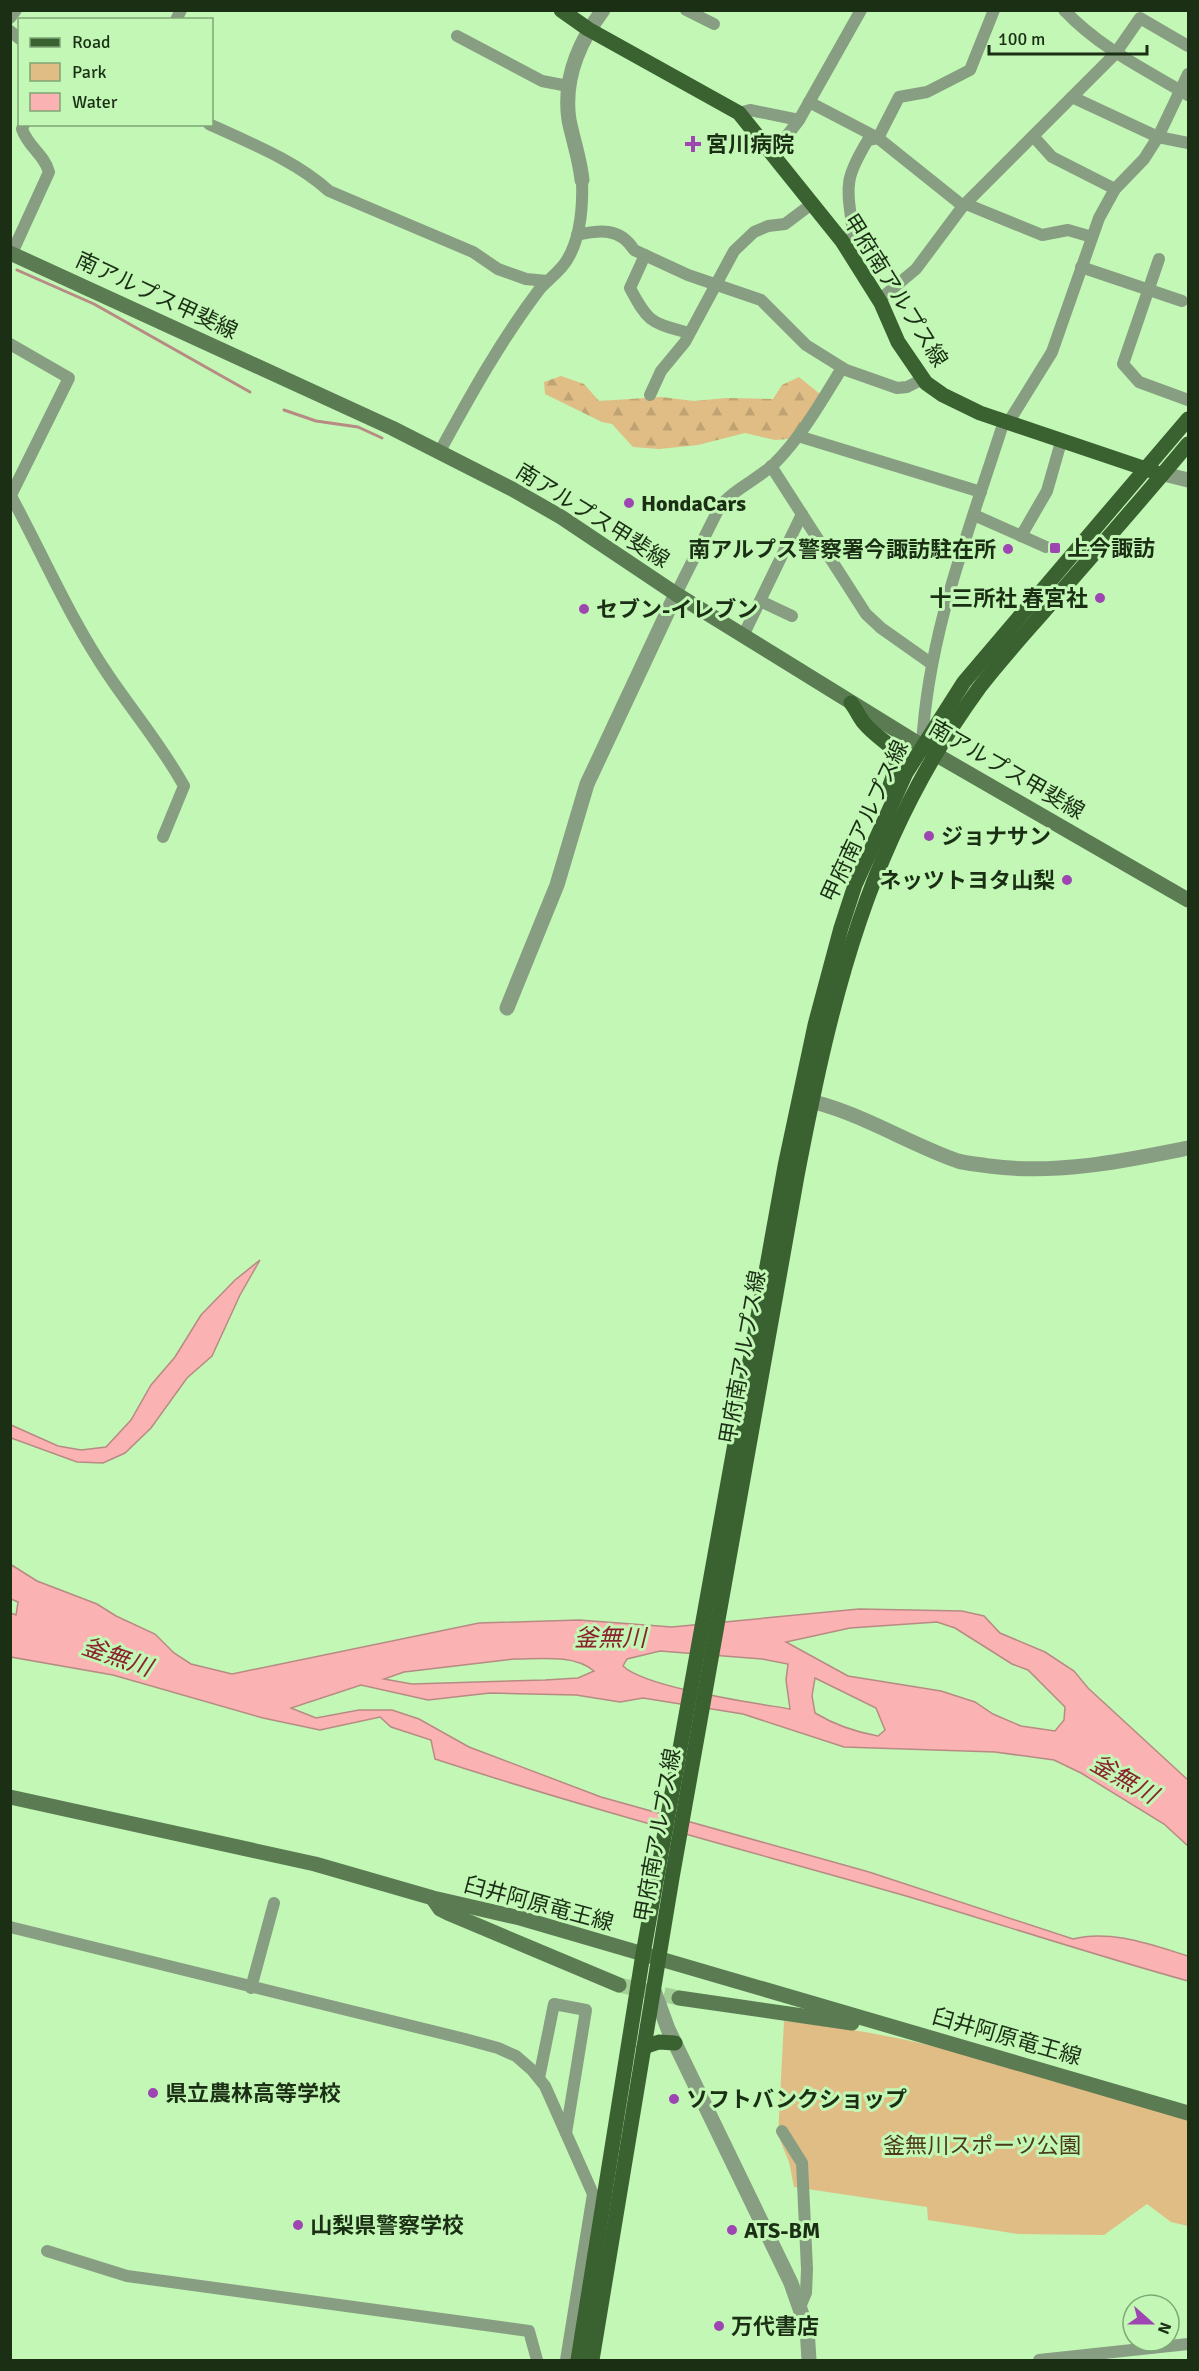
<svg xmlns="http://www.w3.org/2000/svg" width="1199" height="2371" font-family="Signika,'Noto Sans JP',sans-serif">
	<defs>
		<pattern id="forest-firs" width="22" height="20" patternUnits="userSpaceOnUse" patternTransform="scale(1.5)"><rect width="22" height="20" fill="#e0bd85"/><path d="M5 1l3.5 6h-7zM16 11l3.5 6h-7z" fill="#c0a372"/></pattern>
	</defs>
	<rect width="100%" height="100%" fill="#c2f7b5"/>
	<polygon fill="url(#forest-firs)" points="561,376 584,384 599,401 661,397 694,401 726,398 773,399 782,385 799,377 820,394 801,426 788,439 775,440 745,433 698,445 659,449 633,447 612,424 602,422 545,394 544,382"/>
	<path fill="#e0bd85" d="M784,2021C922,2033 1055,2081 1188,2119V2226L1171,2222L1147,2204L1104,2235L1018,2234L928,2220L927,2207L794,2187L789,2162L778,2135Z"/>
	<g fill="#fab2b2" stroke="#b78b83" stroke-width="1.5" fill-rule="evenodd">
		<polygon points="260,1260 240,1295 212,1356 187,1378 151,1428 125,1453 103,1463 77,1462 11,1438 11,1425 58,1446 81,1450 106,1447 131,1420 151,1385 175,1357 201,1315 235,1280"/>
		<path d="M10,1564L37,1581L97,1604L116,1616L155,1634L174,1653L191,1664L232,1674L479,1623L579,1620L672,1627L859,1609L962,1611L984,1616L1000,1633L1045,1652L1074,1671L1088,1688L1188,1780V1846L1164,1824L1081,1773L1054,1760L995,1752L844,1747L743,1714L643,1698L620,1702L576,1695L490,1693L428,1700L361,1685L291,1708L316,1718L359,1710H392L419,1719L469,1747L601,1797L869,1872L1073,1939C1110,1929 1152,1945 1188,1956V1981C1094,1955 1000,1924 906,1896C749,1851 591,1810 435,1759L431,1740L391,1727L380,1717L320,1730L263,1718L113,1675L11,1657V1613L16,1615L18,1602L11,1599ZM937,1622L955,1628L1012,1664L1028,1670L1065,1707L1064,1720L1055,1731L1021,1726L993,1714L975,1702L941,1691L848,1676L786,1642L850,1628ZM660,1651L762,1659L788,1664L786,1680L790,1709C755,1703 646,1688 623,1666L627,1659ZM514,1659C539,1659 574,1654 594,1671L578,1678L545,1680L412,1684L384,1679L404,1672ZM815,1678L876,1708L885,1730L878,1736C855,1732 835,1725 815,1713L812,1696Z"/>
	</g>
	<g fill="none" stroke-linecap="round" stroke-linejoin="round">
		<g stroke="#b78b83" stroke-width="3">
			<polyline points="17,270 94,304 250,392"/>
			<polyline points="284,410 316,421 358,427 382,438"/>
		</g>
		<polyline stroke="#a1cf95" stroke-width="15" stroke-dasharray="15 8" stroke-linecap="butt" points="619,1985 679,1998"/>
		<g stroke="#889e82" stroke-width="12">
			<polyline points="686,10 714,24"/>
			<path d="M1064,10C1100,48 1144,69 1188,95"/>
			<polyline points="10,18 16,10"/>
			<polyline points="176,20 181,10"/>
			<polyline points="10,31 20,39"/>
			<polyline points="457,36 542,81 568,86"/>
			<polyline points="1072,97 1158,137 1188,143"/>
			<polyline points="809,102 878,138 963,206"/>
			<polyline points="739,113 750,110 799,120"/>
			<path d="M209,124C250,143 296,161 329,191L473,252L498,269L526,279L547,281"/>
			<polyline points="1033,136 1052,157 1115,189"/>
			<polyline points="773,154 799,120 861,10"/>
			<polyline points="966,204 1042,235 1068,230 1092,237"/>
			<path d="M577,235C599,230 620,227 634,250L688,275L761,300L806,345L846,370L897,388L907,387L923,379"/>
			<path d="M842,241L853,232C847,186 843,181 868,140L878,138L899,97L927,92L970,70L994,10"/>
			<path d="M12,253L49,172C44,154 28,147 22,129L24,124"/>
			<path d="M645,255L630,288C649,324 651,322 689,333"/>
			<polyline points="1159,259 1123,364 1139,382 1188,400"/>
			<polyline points="1081,267 1182,301"/>
			<polyline points="879,300 916,269 963,206 1115,54 1140,18 1188,46"/>
			<polyline points="10,344 69,378 11,495"/>
			<polyline points="650,395 661,371 685,342 734,251 754,232 768,226 785,224 813,203"/>
			<polyline points="1008,423 1052,352 1099,218 1115,189 1144,159 1158,137 1188,74"/>
			<polyline points="798,436 981,492"/>
			<path d="M440,451C470,396 501,340 539,290C547,280 560,272 567,260C581,237 583,207 582,180"/>
			<polyline points="771,466 866,614 881,628 932,664"/>
			<path d="M10,494C43,555 70,619 109,676C134,713 162,746 184,786L163,837"/>
			<polyline points="974,515 1046,547"/>
			<polyline points="1021,536 1047,491 1061,442"/>
			<path d="M676,594L719,508C733,489 757,480 774,464C802,436 821,402 842,368"/>
			<polyline points="760,601 792,616"/>
			<polyline points="743,636 802,514"/>
			<path d="M922,746C928,633 970,528 1004,421"/>
			<polyline points="10,1927 465,2039 498,2048 516,2056 532,2070 545,2086 593,2194 566,2360"/>
			<polyline points="251,1988 274,1903"/>
			<polyline points="539,2078 554,2004 586,2010 566,2133"/>
			<polyline points="782,2131 802,2163 807,2269 806,2293 800,2307"/>
			<polyline points="47,2251 127,2276 529,2331 537,2360"/>
			<polyline points="1039,2360 1188,2344"/>
		</g>
		<g stroke="#889e82" stroke-width="15">
			<path d="M582,180C580,159 573,140 569,120C563,80 579,42 603,10"/>
			<polyline points="1164,474 1188,480"/>
			<polyline points="507,1008 557,885 587,784 676,594"/>
			<path d="M801,1099C857,1110 904,1142 958,1161C968,1164 979,1164 989,1166C1057,1175 1123,1161 1188,1148"/>
			<polyline points="653,1988 668,2029 791,2283 807,2329 809,2360"/>
		</g>
		<g stroke="#5b7b53" stroke-width="15">
			<polyline points="10,253 392,428 512,489 561,517 676,594 935,754 1188,900"/>
			<polyline points="10,1797 315,1864 433,1898 520,1918 1188,2113"/>
			<polyline points="433,1899 440,1909 448,1913 619,1985"/>
			<polyline points="679,1998 852,2023"/>
		</g>
		<g stroke="#3a6230" stroke-width="15">
			<polyline points="561,10 588,29 739,113 842,241 881,303 898,342 926,383 943,395 980,413 1155,472"/>
			<path d="M851,703C856,709 859,717 864,723C887,750 907,742 889,788"/>
			<polyline points="644,2047 659,2042 675,2043"/>
			<polyline points="578,2360 643,1954 785,1166 815,1025 841,928 855,885 906,773 964,682 1188,419"/>
			<path d="M592,2360L672,1878L797,1176C832,994 868,840 979,688C1002,658 1028,630 1052,602C1098,549 1144,497 1188,444"/>
		</g>
	</g>
	<g fill="#9d46b2" stroke="#c2f7b5" stroke-width="2">
		<path d="M690 135h6v6h6v6h-6v6h-6v-6h-6v-6h6z"/>
		<circle cx="629" cy="503" r="6"/>
		<rect x="1049" y="542" width="12" height="12" rx="3"/>
		<circle cx="1008" cy="549" r="6"/>
		<circle cx="1100" cy="598" r="6"/>
		<circle cx="584" cy="609" r="6"/>
		<circle cx="929" cy="836" r="6"/>
		<circle cx="1067" cy="880" r="6"/>
		<circle cx="153" cy="2093" r="6"/>
		<circle cx="674" cy="2099" r="6"/>
		<circle cx="298" cy="2225" r="6"/>
		<circle cx="732" cy="2230" r="6"/>
		<circle cx="719" cy="2326" r="6"/>
	</g>
	<g text-anchor="middle" stroke-width="6" stroke-linejoin="round" paint-order="stroke">
		<g font-size="22" font-weight="bold" fill="#1b2f15" stroke="#c2f7b5" text-anchor="start">
			<text x="706" y="152">宮川病院</text>
			<text x="641" y="511">HondaCars</text>
			<text x="1067" y="556">上今諏訪</text>
			<text x="996" y="557" text-anchor="end">南アルプス警察署今諏訪駐在所</text>
			<text x="1088" y="606" text-anchor="end">十三所社 春宮社</text>
			<text x="596" y="617">セブン-イレブン</text>
			<text x="941" y="844">ジョナサン</text>
			<text x="1055" y="888" text-anchor="end">ネッツトヨタ山梨</text>
			<text x="165" y="2101">県立農林高等学校</text>
			<text x="686" y="2107">ソフトバンクショップ</text>
			<text x="310" y="2233">山梨県警察学校</text>
			<text x="744" y="2238">ATS-BM</text>
			<text x="731" y="2334">万代書店</text>
		</g>
		<g font-size="22" fill="#1b2f15" stroke="#c2f7b5">
			<text transform="translate(896 290) rotate(58)" y="8">甲府南アルプス線</text>
			<text transform="translate(157 295) rotate(25)" y="8">南アルプス甲斐線</text>
			<text transform="translate(593 515) rotate(32)" y="8">南アルプス甲斐線</text>
			<text transform="translate(1007 769) rotate(30)" y="8">南アルプス甲斐線</text>
			<text transform="translate(864 821) rotate(-65)" y="8">甲府南アルプス線</text>
			<text transform="translate(742 1357) rotate(-80)" y="8">甲府南アルプス線</text>
			<text transform="translate(657 1835) rotate(-80)" y="8">甲府南アルプス線</text>
			<text transform="translate(539 1903) rotate(15)" y="8">臼井阿原竜王線</text>
			<text transform="translate(1007 2036) rotate(16)" y="8">臼井阿原竜王線</text>
		</g>
		<g font-size="22" fill="#4c3919" stroke="#c2f7b5">
			<text x="982" y="2153">釜無川スポーツ公園</text>
		</g>
		<g font-size="24" font-style="italic" fill="#89232e" stroke="#c2f7b5">
			<text x="610" y="1646">釜無川</text>
			<text transform="translate(117 1657) rotate(19)" y="8">釜無川</text>
			<text transform="translate(1124 1779) rotate(30)" y="8">釜無川</text>
		</g>
	</g>
	<rect width="1199" height="2371" fill="none" stroke="#1b2f15" stroke-width="24"/>
	<rect x="18" y="18" width="195" height="108" fill="#c2f7b5" stroke="#7fa775" stroke-width="1.5"/>
	<rect x="30" y="38" width="30" height="9" fill="#3a6230" stroke="#7fa775" stroke-width="1.5"/>
	<text x="72" y="48" font-size="18" fill="#1b2f15">Road</text>
	<rect x="30" y="63" width="30" height="18" fill="#e0bd85" stroke="#7fa775" stroke-width="1.5"/>
	<text x="72" y="78" font-size="18" fill="#1b2f15">Park</text>
	<rect x="30" y="93" width="30" height="18" fill="#fab2b2" stroke="#7fa775" stroke-width="1.5"/>
	<text x="72" y="108" font-size="18" fill="#1b2f15">Water</text>
	<g transform="translate(1151 2323) rotate(111)"><circle r="28" fill="#c2f7b5" stroke="#7fa775" stroke-width="1.5"/>
	<path d="M0-4.5L10 22L0 15L-10 22Z" fill="#9d46b2"/>
	<text y="-9" font-size="16" font-weight="bold" text-anchor="middle" fill="#1b2f15">N</text>
	</g>
	<path d="M989 45v9h158v-9" fill="none" stroke="#1b2f15" stroke-width="3"/>
	<text x="998" y="45" font-size="18" fill="#1b2f15" stroke="#c2f7b5" stroke-width="4.5" paint-order="stroke">100 m</text>
</svg>
